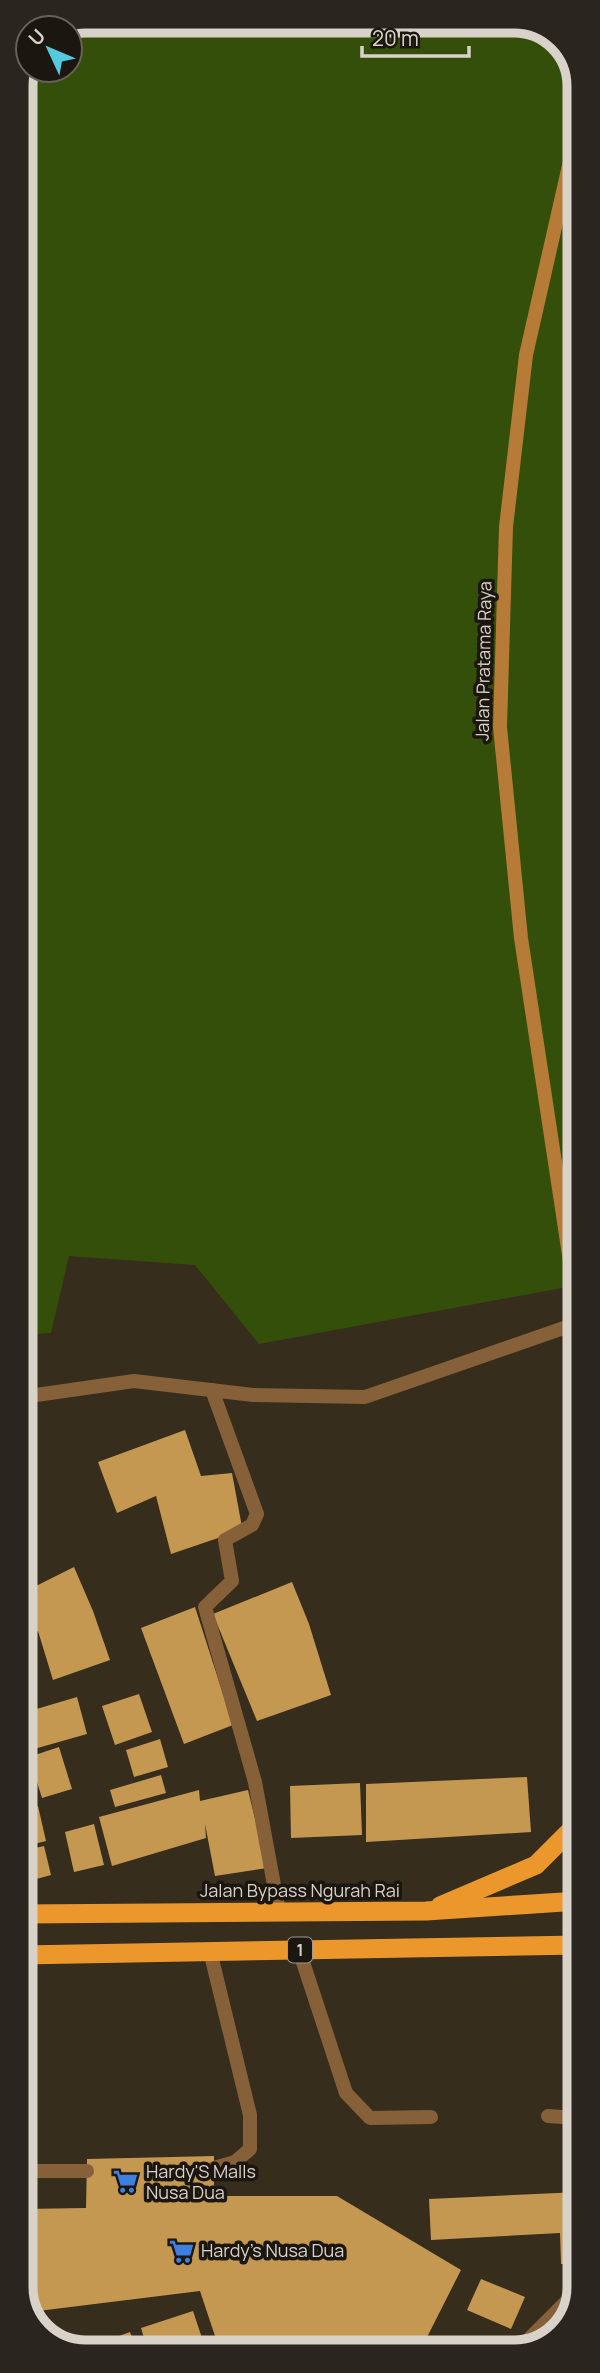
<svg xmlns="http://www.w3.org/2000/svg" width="600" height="2373" font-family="Manrope,sans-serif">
	<rect width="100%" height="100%" fill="#372d1d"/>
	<polygon fill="#344f0a" points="87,21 522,22 557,38 578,74 578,1285 259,1344 195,1265 69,1256 51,1333 22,1335 21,86 28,70 70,70 70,28"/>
	<g fill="#c59852">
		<polygon points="185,1430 201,1476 232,1473 242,1527 224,1536 171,1554 156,1496 117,1513 98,1462"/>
		<polygon points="74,1567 93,1611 110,1660 53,1680 38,1631 22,1640 22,1593"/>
		<polygon points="292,1582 309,1624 331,1695 257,1721 213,1614"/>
		<polygon points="195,1607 233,1725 184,1744 141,1628"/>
		<polygon points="139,1694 152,1732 115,1745 102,1706"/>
		<polygon points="77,1697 87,1734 34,1749 23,1713"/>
		<polygon points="160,1739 168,1767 134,1777 126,1750"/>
		<polygon points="59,1747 72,1789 42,1798 29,1757"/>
		<polygon points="161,1775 166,1793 115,1807 110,1790"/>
		<polygon points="527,1777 531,1832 366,1842 366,1784"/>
		<polygon points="360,1783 362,1835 291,1838 290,1786"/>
		<polygon points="199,1790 200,1801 248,1790 267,1868 215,1876 205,1824 206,1838 112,1866 99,1817"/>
		<polygon points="38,1806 46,1841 22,1847 22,1809"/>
		<polygon points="94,1824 104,1865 74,1872 65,1832"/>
		<polygon points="44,1846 51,1875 22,1883 22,1851"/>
		<polygon points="214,2156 214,2196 337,2196 461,2270 420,2351 220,2351 200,2291 30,2312 22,2299 22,2209 86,2208 87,2159"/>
		<polygon points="579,2192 579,2263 561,2264 560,2233 431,2240 429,2199"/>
		<polygon points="481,2279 525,2297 511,2329 467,2310"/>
		<polygon points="193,2311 204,2344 184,2351 148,2351 141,2328"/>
		<polygon points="130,2332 137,2351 87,2351 86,2348"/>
	</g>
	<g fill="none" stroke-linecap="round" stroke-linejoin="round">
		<g stroke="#856039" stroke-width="14">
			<polyline points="299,1950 346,2093 370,2118 431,2117"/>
			<polyline points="210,1951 250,2115 250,2149 235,2162 214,2168"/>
			<polyline points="548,2116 576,2118 579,2115"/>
			<polyline points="22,2171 87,2171"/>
		</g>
		<g stroke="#856039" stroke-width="14">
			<polyline points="212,1390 257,1514 252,1525 225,1540 232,1581 205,1607 255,1782 279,1912"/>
			<polyline points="22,1397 134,1381 253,1395 365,1397 578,1323"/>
			<polyline points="517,2351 578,2290"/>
		</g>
		<polyline stroke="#b67b37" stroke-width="14" points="578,137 570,161 526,355 506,527 500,727 521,938 578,1314"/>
		<g stroke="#ec972c" stroke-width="19">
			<polyline points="440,1906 536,1865 579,1822"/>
			<polyline points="22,1914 426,1911 579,1901"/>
			<polyline points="22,1955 579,1945"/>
		</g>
	</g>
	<defs>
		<symbol id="supermarket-bare" viewBox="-9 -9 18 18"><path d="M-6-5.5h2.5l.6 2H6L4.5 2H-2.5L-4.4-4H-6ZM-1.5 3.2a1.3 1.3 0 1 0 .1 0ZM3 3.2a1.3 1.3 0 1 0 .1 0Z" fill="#3f7fe0" stroke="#1b160f" stroke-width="2.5" paint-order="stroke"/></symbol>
	</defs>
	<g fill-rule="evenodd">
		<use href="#supermarket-bare" x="108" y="2164" width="35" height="35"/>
		<use href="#supermarket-bare" x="164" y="2234" width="35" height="35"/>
	</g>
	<g text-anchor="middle" stroke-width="7" stroke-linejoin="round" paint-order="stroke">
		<rect fill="#1b160f" stroke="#a09a90" stroke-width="2" x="288" y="1937.5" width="24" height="25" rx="5"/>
		<g font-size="16" font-weight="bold" fill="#d9d2c8">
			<text x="300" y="1956">1</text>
		</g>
		<g font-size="18" fill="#d9d2c8" stroke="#1b160f">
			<text transform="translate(484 661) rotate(-89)" y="6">Jalan Pratama Raya</text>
			<text x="300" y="1897">Jalan Bypass Ngurah Rai</text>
		</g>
		<g font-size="18" fill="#d9d2c8" stroke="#1b160f" text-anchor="start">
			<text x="146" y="2178">Hardy'S Malls<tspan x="146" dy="21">Nusa Dua</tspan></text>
			<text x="201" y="2257">Hardy's Nusa Dua</text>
		</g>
	</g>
	<path d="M0 0H600V2373H0ZM86 33H514A53 53 0 0 1 567 86V2287A53 53 0 0 1 514 2340H86A53 53 0 0 1 33 2287V86A53 53 0 0 1 86 33Z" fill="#2a251e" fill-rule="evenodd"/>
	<path fill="none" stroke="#d9d2c8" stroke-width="9" d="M86 33H514A53 53 0 0 1 567 86V2287A53 53 0 0 1 514 2340H86A53 53 0 0 1 33 2287V86A53 53 0 0 1 86 33Z"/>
	<g transform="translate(49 49) rotate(314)"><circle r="33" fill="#1b160f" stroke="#676159" stroke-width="2"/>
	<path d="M0-5L12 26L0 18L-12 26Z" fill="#55cadf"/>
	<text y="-10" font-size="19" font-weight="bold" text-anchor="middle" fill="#d9d2c8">U</text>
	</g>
	<path d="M362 46v10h107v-10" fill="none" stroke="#d9d2c8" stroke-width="3.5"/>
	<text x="372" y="46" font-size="21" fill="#d9d2c8" stroke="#1b160f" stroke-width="5" paint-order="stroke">20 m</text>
</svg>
